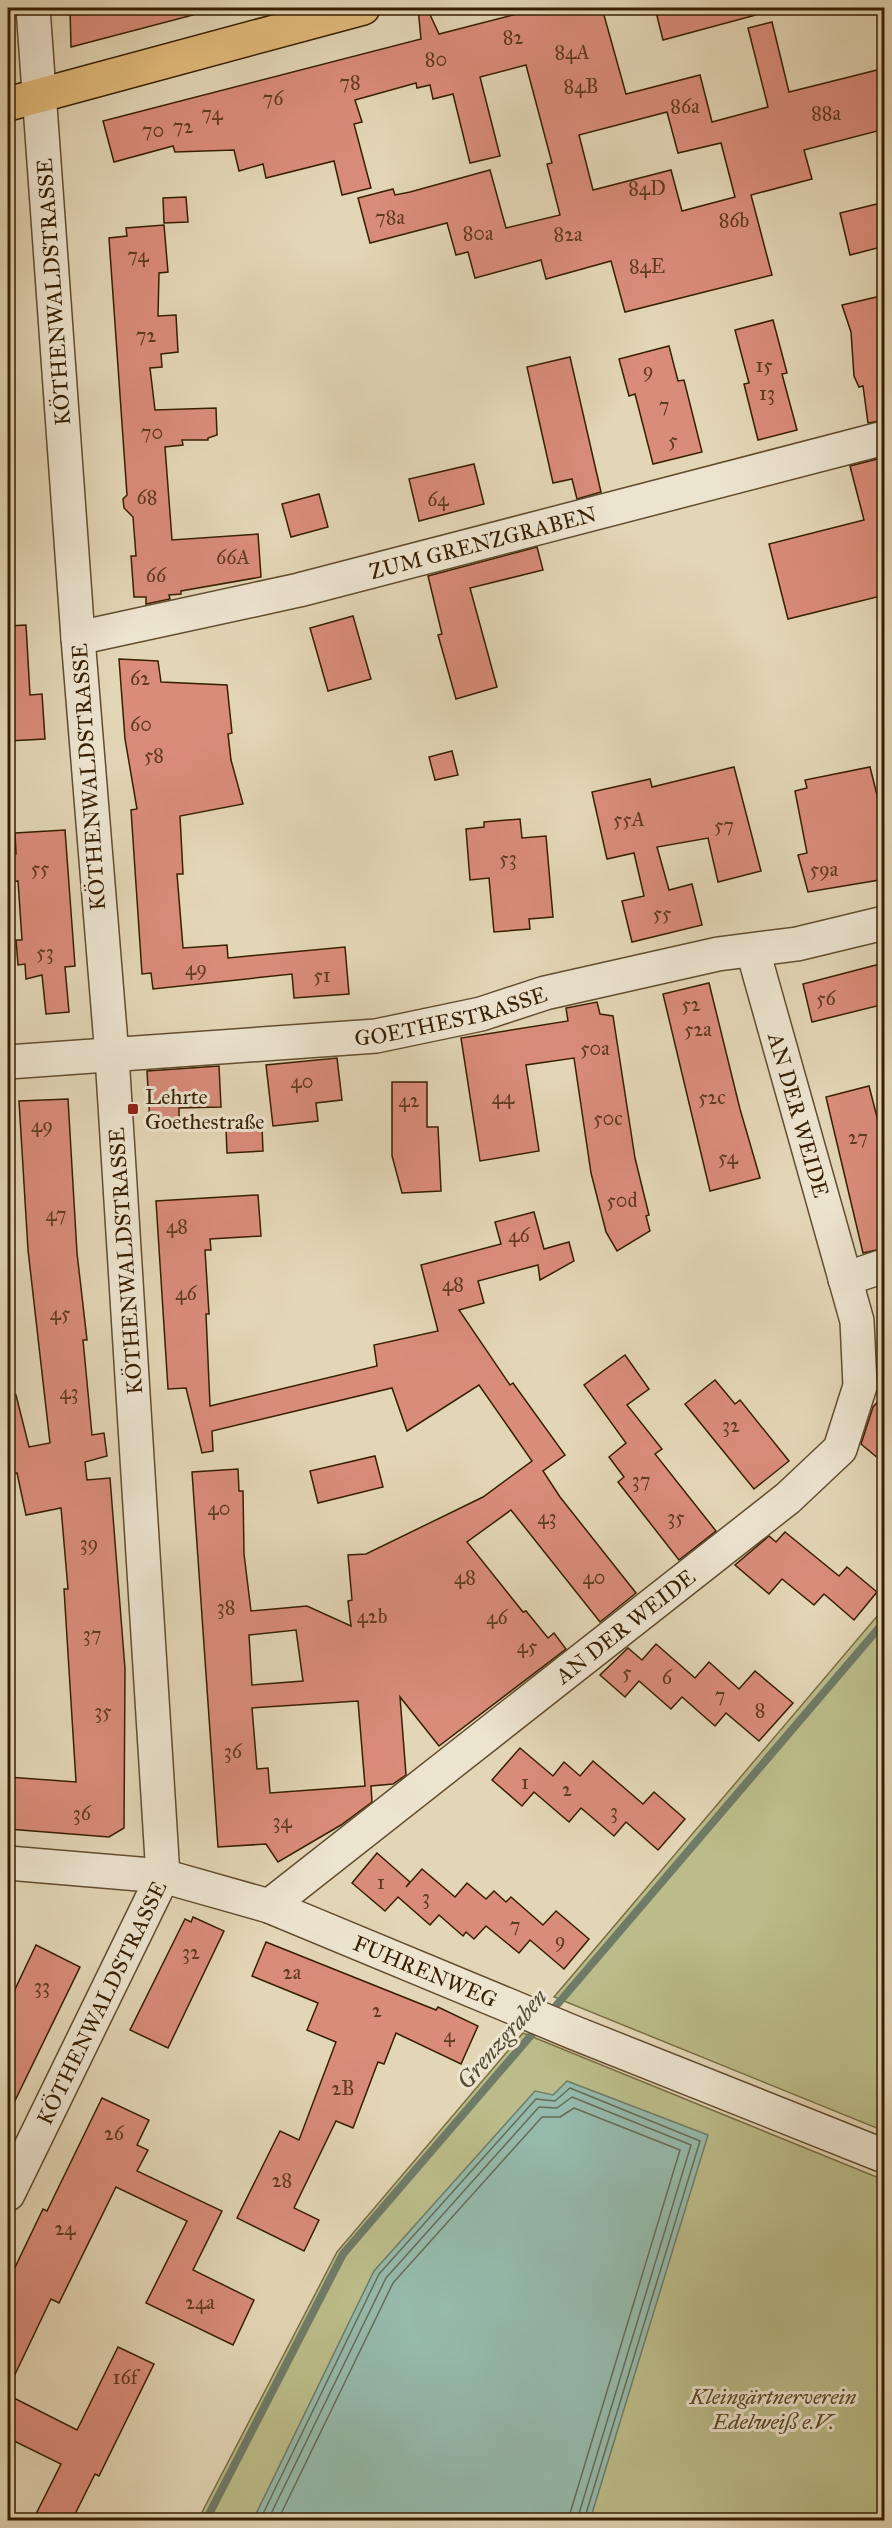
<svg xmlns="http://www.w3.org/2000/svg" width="892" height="2528" font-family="'IM FELL Great Primer',serif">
	<rect width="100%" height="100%" fill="#e3d6b6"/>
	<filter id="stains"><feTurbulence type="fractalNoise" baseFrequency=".00333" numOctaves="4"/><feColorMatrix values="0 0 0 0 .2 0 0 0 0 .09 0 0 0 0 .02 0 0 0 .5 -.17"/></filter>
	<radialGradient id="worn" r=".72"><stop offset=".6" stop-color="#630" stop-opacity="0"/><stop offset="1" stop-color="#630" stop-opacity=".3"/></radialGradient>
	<g fill="#bbbc89" stroke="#796e44" stroke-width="1.5">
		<polygon points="884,1608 884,2131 554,1997"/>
		<polygon points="523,2033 884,2180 884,2520 198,2520 337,2252"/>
	</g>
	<polygon fill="#95b9ab" stroke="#6f7b67" stroke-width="1.5" points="567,2081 708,2135 590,2520 253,2520 374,2271 535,2091 553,2095"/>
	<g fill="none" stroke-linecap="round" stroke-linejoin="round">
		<g stroke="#666c56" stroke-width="1.5">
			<polyline points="260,2520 379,2274 536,2099 555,2101 570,2088 700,2141 584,2520"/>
			<polyline points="268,2520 386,2278 539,2107 557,2108 572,2097 691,2145 577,2520"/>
			<polyline points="278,2520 393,2283 542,2117 560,2117 574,2108 680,2150 568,2520"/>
		</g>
		<g stroke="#6f7b67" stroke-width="8">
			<polyline points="549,2014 884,1622"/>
			<polyline points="206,2520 343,2254 539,2026"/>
		</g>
	</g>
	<g fill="#da8c7b" stroke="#371f00" stroke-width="1.5" fill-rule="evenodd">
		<polygon points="70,8 192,8 193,15 71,47"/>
		<path d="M418,8H427L439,34L540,8H602L626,94L700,75L712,122L768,107L748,28L772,22L789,92L885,68V129L804,150L812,179L751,195L772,275L625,312L611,261L546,279L541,260L475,278L468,252L456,255L447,223L370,243L358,198L393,189L395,195L410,192L490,170L506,228L560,215L547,164L552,163L526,65L480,77L500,156L470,163L453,94L433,99L430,85L417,88L416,83L355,100L362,122L354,124L371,188L342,195L334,161L266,178L263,164L239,171L234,150L175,152L173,146L114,162L103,121L421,39ZM667,112L678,153L721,143L735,197L682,211L671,170L593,190L579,135Z"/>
		<polygon points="655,8 755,8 756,15 663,40"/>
		<polygon points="186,197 188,222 164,223 163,198"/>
		<polygon points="885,202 885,246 850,255 840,213"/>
		<polygon points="164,225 168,272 159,273 158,316 176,315 178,352 161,354 162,367 150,368 155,410 216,408 217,435 208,438 208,440 182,440 183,445 165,447 172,540 258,534 261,577 181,591 181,594 169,595 170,599 146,604 146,597 134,597 131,556 136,556 133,517 124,508 123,499 127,495 109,238 127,236 126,228"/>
		<polygon points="885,295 885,420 868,423 863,386 859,387 854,376 851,332 842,305"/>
		<polygon points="773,320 787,373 782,374 797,430 758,440 744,384 749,383 735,330"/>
		<polygon points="669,346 678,381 684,380 702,452 653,464 635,394 629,396 619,359"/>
		<polygon points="570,357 601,492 577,499 572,479 553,483 527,367"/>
		<polygon points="885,457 885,595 788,619 769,544 864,520 850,466"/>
		<polygon points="474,464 484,504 419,521 409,479"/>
		<polygon points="319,494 328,527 291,537 282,504"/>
		<polygon points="537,547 543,570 470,588 497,687 456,699 438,635 442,634 428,576"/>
		<polygon points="353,616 371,679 328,691 310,628"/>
		<polygon points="26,625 30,695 42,694 45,739 8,741 8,626"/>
		<polygon points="119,659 158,661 161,682 227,685 232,733 228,734 231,760 243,804 180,816 183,874 177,874 183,948 227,945 228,958 345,947 349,994 294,998 292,974 153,989 151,973 142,974 131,810 137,809 125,739"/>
		<polygon points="452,751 458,775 435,780 429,757"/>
		<polygon points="734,767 761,871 718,882 708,838 657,847 669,890 692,884 702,925 632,942 622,901 644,896 634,853 607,859 592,792 650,779 652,787"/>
		<polygon points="870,767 885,827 885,879 808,892 798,855 807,853 795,791 807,788 805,780"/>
		<polygon points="520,819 522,838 546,836 553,917 529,919 530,929 494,932 489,878 470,880 466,829 484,827 484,822"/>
		<polygon points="65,830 75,966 65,967 69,1012 46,1014 42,975 26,979 25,964 18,965 16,940 22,940 18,881 13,882 11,855 16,854 15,833"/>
		<polygon points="880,964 885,983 885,1004 812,1022 803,984"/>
		<polygon points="709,983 740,1109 760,1178 710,1191 663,994"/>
		<polygon points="597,1002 600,1014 613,1016 635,1158 649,1215 646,1216 650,1231 617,1251 606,1232 591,1173 574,1058 526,1065 539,1151 480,1161 461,1038 568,1021 566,1008"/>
		<polygon points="337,1058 342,1100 316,1103 318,1121 273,1126 266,1065"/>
		<polygon points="219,1066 221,1107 179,1108 179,1123 150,1124 147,1071"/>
		<polygon points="392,1082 427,1082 427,1127 438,1127 441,1191 402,1193 392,1156"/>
		<polygon points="869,1086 885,1148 885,1248 863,1253 826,1097"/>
		<polygon points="68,1099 77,1253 87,1340 83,1340 92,1435 104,1433 107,1456 85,1462 87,1480 110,1478 125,1669 124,1828 109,1837 8,1829 8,1777 76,1782 64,1589 68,1589 61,1508 26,1515 17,1473 8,1475 8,1396 16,1395 29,1447 50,1443 28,1250 19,1101"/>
		<polygon points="262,1127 263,1151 227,1153 226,1128"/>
		<path d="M258,1195L261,1236L210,1239L211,1250H205L209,1314H206L210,1406L377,1366L374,1345L438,1331L421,1265L501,1244L495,1222L534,1212L544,1249L569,1242L574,1261L540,1280L538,1265L478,1281L484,1303L459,1310L510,1385L513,1383L565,1455L543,1471L560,1497L636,1593L600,1622L511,1510L467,1542L523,1612L526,1611L548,1638L554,1633L566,1649L439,1746L400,1697L406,1775L393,1784L371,1786L372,1802L341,1825L278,1862L266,1844L218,1847L192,1472L238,1469L239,1491H243L244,1554L251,1611L307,1606L351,1626L348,1601L352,1600L348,1555L366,1554L483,1497L532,1461L479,1385L407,1431L392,1388L212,1431L213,1451L202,1453L186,1388L168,1389L156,1201ZM296,1630L303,1681L252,1685L249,1635ZM358,1701L365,1786L270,1793L268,1768L257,1769L252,1708Z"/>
		<polygon points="625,1355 649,1389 627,1405 662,1449 655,1454 716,1531 679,1560 618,1482 624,1477 609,1457 626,1443 584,1385"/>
		<polygon points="715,1380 735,1404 740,1400 789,1461 754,1489 685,1404"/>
		<polygon points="885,1394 885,1464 861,1444 873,1407"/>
		<polygon points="375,1456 383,1487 318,1503 310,1471"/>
		<polygon points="785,1532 839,1576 847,1567 877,1592 854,1620 824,1594 814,1605 782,1579 769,1594 735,1565 769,1536 776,1542"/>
		<polygon points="656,1644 695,1678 709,1662 739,1689 755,1671 793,1703 759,1741 726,1713 715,1726 682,1697 671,1709 639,1681 625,1697 600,1675 628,1648 642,1660"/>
		<polygon points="520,1748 553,1776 564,1762 580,1776 593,1761 643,1804 654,1792 685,1819 658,1850 626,1822 614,1836 581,1808 569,1822 534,1792 522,1806 492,1780"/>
		<polygon points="377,1853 410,1882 406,1887 422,1869 455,1897 467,1883 486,1899 494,1891 506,1902 511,1897 543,1925 556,1911 589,1939 564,1969 530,1940 519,1953 486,1926 474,1939 466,1932 463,1936 439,1915 430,1925 398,1897 385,1911 352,1883"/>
		<polygon points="193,1917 224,1931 168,2048 130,2030 185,1919 191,1922"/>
		<polygon points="266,1942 436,2010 438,2007 478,2026 461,2064 396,2033 384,2064 378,2062 353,2128 336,2121 294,2208 319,2220 304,2251 237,2218 280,2131 299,2140 336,2042 307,2030 318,2003 252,1976"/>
		<polygon points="36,1945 80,1967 8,2115 8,2004"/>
		<polygon points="102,2098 149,2120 137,2145 148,2150 137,2171 222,2211 193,2270 254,2300 233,2345 146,2303 187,2221 116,2187 59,2303 51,2299 8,2389 8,2282 43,2209 47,2211"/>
		<polygon points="118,2347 154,2364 99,2476 95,2474 72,2520 33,2520 61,2464 8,2438 8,2395 77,2430"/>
	</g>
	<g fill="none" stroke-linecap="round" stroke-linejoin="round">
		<defs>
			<g id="minor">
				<path id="s1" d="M78,638L299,590L884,438"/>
				<path id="s2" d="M8,1062L376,1036L481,1014L545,993L718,954L797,944L884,923"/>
				<polyline points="845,1279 884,1266"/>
				<path id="s3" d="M8,1863L163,1876L269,1906L575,2033L884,2156"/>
				<path id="s4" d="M269,1906L788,1498L840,1449L860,1386L857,1321L753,951"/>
				<path id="s5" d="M8,2194L163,1876L112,1056L78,638L33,8"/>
			</g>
			<polyline id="major" points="8,104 363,8"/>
		</defs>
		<use href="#minor" stroke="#624d2e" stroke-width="36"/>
		<use href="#major" stroke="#371f00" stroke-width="36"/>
		<use href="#minor" stroke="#ede4d0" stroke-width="33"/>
		<use href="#major" stroke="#e2bb7b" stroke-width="33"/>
	</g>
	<rect fill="#8f2418" stroke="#ede4d0" stroke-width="2" x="127" y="1103" width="12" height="12" rx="3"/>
	<g text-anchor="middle" stroke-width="6" stroke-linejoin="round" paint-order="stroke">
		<g font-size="20" fill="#603a1f">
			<text x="513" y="44">82</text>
			<text x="572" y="59">84A</text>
			<text x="436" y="66">80</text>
			<text x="350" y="89">78</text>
			<text x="581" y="93">84B</text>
			<text x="273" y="105">76</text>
			<text x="685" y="113">86a</text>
			<text x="212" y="120">74</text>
			<text x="826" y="120">88a</text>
			<text x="183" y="133">72</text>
			<text x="153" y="137">70</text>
			<text x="647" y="195">84D</text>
			<text x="390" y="224">78a</text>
			<text x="734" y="227">86b</text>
			<text x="478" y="240">80a</text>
			<text x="568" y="241">82a</text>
			<text x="138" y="262">74</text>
			<text x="647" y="273">84E</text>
			<text x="146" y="342">72</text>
			<text x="764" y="372">15</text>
			<text x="648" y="377">9</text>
			<text x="767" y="400">13</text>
			<text x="664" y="412">7</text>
			<text x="152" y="439">70</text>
			<text x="673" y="447">5</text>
			<text x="147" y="504">68</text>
			<text x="438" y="506">64</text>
			<text x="233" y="564">66A</text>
			<text x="156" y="582">66</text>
			<text x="140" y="685">62</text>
			<text x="141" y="731">60</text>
			<text x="154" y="762">58</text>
			<text x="629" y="826">55A</text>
			<text x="724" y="832">57</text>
			<text x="508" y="865">53</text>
			<text x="40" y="875">55</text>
			<text x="824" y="876">59a</text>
			<text x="662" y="920">55</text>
			<text x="45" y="959">53</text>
			<text x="196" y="975">49</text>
			<text x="322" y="982">51</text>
			<text x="826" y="1005">56</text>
			<text x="691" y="1011">52</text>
			<text x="698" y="1036">52a</text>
			<text x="595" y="1055">50a</text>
			<text x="302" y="1088">40</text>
			<text x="503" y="1104">44</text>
			<text x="712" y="1104">52c</text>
			<text x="409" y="1107">42</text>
			<text x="608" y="1125">50c</text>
			<text x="42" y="1132">49</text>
			<text x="858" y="1144">27</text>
			<text x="728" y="1164">54</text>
			<text x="622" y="1207">50d</text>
			<text x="56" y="1221">47</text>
			<text x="177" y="1233">48</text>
			<text x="519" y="1242">46</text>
			<text x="453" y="1291">48</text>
			<text x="186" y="1300">46</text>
			<text x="60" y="1320">45</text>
			<text x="69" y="1399">43</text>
			<text x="731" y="1432">32</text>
			<text x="641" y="1487">37</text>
			<text x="219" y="1515">40</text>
			<text x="547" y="1524">43</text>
			<text x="676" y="1524">35</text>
			<text x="89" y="1550">39</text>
			<text x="465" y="1584">48</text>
			<text x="594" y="1584">40</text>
			<text x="226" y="1614">38</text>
			<text x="372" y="1623">42b</text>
			<text x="497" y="1624">46</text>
			<text x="92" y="1641">37</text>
			<text x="527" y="1653">45</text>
			<text x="627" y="1679">5</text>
			<text x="667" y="1684">6</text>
			<text x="720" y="1702">7</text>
			<text x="760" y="1717">8</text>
			<text x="103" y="1718">35</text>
			<text x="233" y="1758">36</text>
			<text x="525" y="1789">1</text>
			<text x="567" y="1796">2</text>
			<text x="614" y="1818">3</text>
			<text x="82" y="1820">36</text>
			<text x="282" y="1828">34</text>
			<text x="381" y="1889">1</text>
			<text x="426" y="1904">3</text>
			<text x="515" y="1932">7</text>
			<text x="560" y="1947">9</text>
			<text x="191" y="1959">32</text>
			<text x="292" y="1979">2a</text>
			<text x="42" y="1993">33</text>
			<text x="377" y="2017">2</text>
			<text x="449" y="2042">4</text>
			<text x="343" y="2095">2B</text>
			<text x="114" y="2140">26</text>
			<text x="282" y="2187">28</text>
			<text x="65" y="2235">24</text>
			<text x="200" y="2309">24a</text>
			<text x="125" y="2384">16f</text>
		</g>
		<g font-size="22" fill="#371f00" stroke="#ede4d0">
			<text transform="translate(53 292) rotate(-94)" y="8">KÖTHENWALDSTRASSE</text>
			<text dy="8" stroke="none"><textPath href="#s1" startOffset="416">ZUM GRENZGRABEN</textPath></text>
			<text transform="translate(88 777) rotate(-94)" y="8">KÖTHENWALDSTRASSE</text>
			<text dy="8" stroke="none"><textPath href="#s2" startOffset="446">GOETHESTRASSE</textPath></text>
			<text transform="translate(799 1115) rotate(74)" y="8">AN DER WEIDE</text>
			<text transform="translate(125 1261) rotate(-94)" y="8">KÖTHENWALDSTRASSE</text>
			<text dy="8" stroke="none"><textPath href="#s4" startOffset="453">AN DER WEIDE</textPath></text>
			<text dy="8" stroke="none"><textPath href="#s3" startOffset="435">FUHRENWEG</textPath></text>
			<text dy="8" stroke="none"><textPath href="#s5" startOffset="213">KÖTHENWALDSTRASSE</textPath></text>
		</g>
		<g font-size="22" fill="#371f00" stroke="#ede4d0" text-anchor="start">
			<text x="145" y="1104">Lehrte<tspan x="145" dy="25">Goethestraße</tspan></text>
		</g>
		<g font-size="22" font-style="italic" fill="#584622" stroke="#ede4d0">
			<text x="773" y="2404">Kleingärtnerverein<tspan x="773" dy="25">Edelweiß e.V.</tspan></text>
		</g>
		<g font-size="24" font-style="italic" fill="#534d33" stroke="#ede4d0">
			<text transform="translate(502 2039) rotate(-49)" y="8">Grenzgraben</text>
		</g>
	</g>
	<rect width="892" height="2528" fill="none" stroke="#e3d6b6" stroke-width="30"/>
	<rect x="9" y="9" width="874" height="2510" fill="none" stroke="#371f00" stroke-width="3"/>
	<rect x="15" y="15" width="862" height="2498" fill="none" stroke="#371f00" stroke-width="1.5"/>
	<rect width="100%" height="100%" filter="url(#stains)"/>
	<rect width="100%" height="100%" fill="url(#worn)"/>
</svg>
